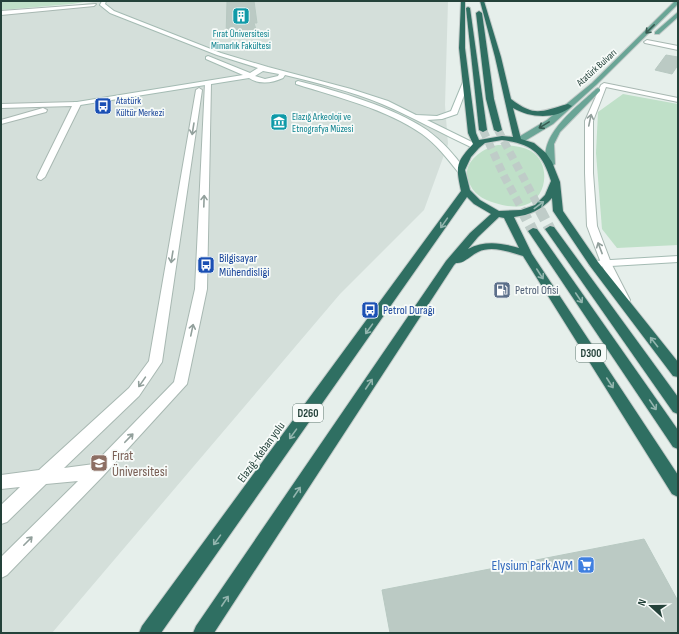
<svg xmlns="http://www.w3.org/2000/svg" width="679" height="634" font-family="'Sofia Sans Condensed',sans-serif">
	<rect width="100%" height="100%" fill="#e6efeb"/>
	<polygon fill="#d4dfda" points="99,1 448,1 445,105 448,144 424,210 340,294 52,633 1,633 1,11 78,5"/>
	<g fill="#bfe0c8">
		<polygon points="1,1 90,1 72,4 1,10"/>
		<polygon points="623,94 678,104 678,245 617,248 602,229 596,153 598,112"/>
		<path d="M498,145C509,145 521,146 531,151C551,163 548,198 525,205C516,208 504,206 495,203C482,199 473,194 468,180C462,162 483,148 498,145Z"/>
	</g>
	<g fill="#bbcac4" stroke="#b8c9c2">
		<polygon points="227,1 254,1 257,23 254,23 258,36 226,37"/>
		<polygon points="666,55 678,57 678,65 672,74 655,70"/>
		<polygon points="644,539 678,601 678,633 390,633 382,590"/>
	</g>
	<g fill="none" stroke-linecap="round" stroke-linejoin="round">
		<g stroke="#bfccc8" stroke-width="8" stroke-dasharray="8 4.5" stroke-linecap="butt">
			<polyline points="483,130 504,176 523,211"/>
			<polyline points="498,130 541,211"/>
		</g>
		<g stroke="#bfccc8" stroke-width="11" stroke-dasharray="11 5.5" stroke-linecap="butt">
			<polyline points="522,210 533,231"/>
			<polyline points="540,210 550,229"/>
		</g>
		<defs>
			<g id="street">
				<polygon points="96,4 94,6 1,15 1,11"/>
				<polygon points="647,40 678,46 678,50 645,43 644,42"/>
				<polygon points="208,81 211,83 207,289 187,384 103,476 7,575 1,578 1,557 78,481 46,484 7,522 1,524 1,505 20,487 1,489 1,475 39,470 129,388 149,361 196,90 199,88 202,90 162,362 139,396 64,468 94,464 174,382 195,289 205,83"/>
				<polygon points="604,83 678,98 678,102 606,87 593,121 593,173 597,226 611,263 630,300 628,303 620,303 618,300 601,263 587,226 585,173 585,121 601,85"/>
				<polygon points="77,102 81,104 45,177 41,180 38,179 37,177 72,106 1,108 1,104"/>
				<polygon points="43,108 47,110 46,112 1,124 1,120"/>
			</g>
			<g id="secondary">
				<path d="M102,1H106L105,4L114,11L221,53L268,67L351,89L388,101L416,115L437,116L451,111L463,82L468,81L469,82L457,114L442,119L427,120L480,146L479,148H473C442,134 413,117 382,104C350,91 318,83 285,75L283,78C272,83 260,85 249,78L74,106V102H77L243,75L206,59V57L208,56L250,73L258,68L217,55L110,13L100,5ZM263,71L279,74L278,76L265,79L255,76Z"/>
				<path d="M298,81C338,91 393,107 427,130C442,141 455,155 465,170L464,172H458C447,158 436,144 422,134C387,109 336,97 296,84V82Z"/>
				<polygon points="678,256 678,262 594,267 590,266 589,264 590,262 594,261"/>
			</g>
			<g id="primary">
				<polygon points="675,1 678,1 678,4 596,85 553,124 523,142 517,142 517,138 547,120 592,83"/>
				<polygon points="678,12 678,17 659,34 655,34 655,32"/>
				<path d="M598,88L600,89V91L560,132L554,144L555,164L551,167L548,166C535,137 578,106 596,89Z"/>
			</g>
			<g id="highway">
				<path d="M461,1H465V48L476,133L479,140L502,136L513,137L495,57L480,1H484L501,57L511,99C536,118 541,111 568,104L572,106C556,120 530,118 513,108L521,139L534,143L546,153L552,162L560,182L563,211L598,262L678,362V377L673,376L590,266L553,211L552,198C541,210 530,215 514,217L532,254L678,475V497L672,494L523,256C509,252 492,245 478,252C471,255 464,264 456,263L454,265L214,633H193L196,626L446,261L470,233L491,214L474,204L467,197L161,633H139L142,626L461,191C456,167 455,163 473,144L468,133L459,48ZM502,140C532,144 542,152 551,181L545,195L535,205L521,210L499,211L480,200L470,190L465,170L471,157L479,148L485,143ZM499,217L504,218L519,248C502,243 485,240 468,249L478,237Z"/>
				<polygon points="468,7 470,8 487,130 483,132 479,130 466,8"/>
				<polygon points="479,11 482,13 494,99 502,130 498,132 494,130 486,99 476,13"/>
				<polygon points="550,226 554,227 678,397 678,414 673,412 545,229"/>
				<polygon points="533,228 537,229 678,430 678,449 673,447 528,231"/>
			</g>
		</defs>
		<use href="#street" stroke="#a8b8b2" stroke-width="2"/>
		<use href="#secondary" stroke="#a4bbb3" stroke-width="2"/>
		<use href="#primary" stroke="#c2cac8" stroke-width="2"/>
		<use href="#highway" stroke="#c2cac8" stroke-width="2"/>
		<use href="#street" fill="#fff" fill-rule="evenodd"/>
		<use href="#secondary" fill="#fff" fill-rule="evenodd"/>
		<use href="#primary" fill="#6aa596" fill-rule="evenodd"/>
		<use href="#highway" fill="#2f6f62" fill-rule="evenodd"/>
	</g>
	<defs><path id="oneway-shaft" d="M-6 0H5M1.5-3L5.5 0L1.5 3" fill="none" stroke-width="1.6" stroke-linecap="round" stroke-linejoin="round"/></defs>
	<g stroke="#365b51">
		<use href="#oneway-shaft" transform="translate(650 29) rotate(135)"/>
		<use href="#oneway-shaft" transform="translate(544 125) rotate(149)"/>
	</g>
	<g stroke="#92a09c">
		<use href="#oneway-shaft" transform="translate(590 120) rotate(-78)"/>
		<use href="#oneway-shaft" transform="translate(193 129) rotate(99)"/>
		<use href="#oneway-shaft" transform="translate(204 201) rotate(-88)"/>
		<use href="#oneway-shaft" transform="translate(600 248) rotate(-111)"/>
		<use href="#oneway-shaft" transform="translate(172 257) rotate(99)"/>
		<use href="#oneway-shaft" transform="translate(192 330) rotate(-78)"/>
		<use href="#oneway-shaft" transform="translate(142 382) rotate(125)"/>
		<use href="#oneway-shaft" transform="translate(129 438) rotate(-46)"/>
		<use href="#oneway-shaft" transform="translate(28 541) rotate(-45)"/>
	</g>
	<g stroke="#93b5ae">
		<use href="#oneway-shaft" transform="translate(539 205) rotate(-37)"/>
		<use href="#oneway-shaft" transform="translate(444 223) rotate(125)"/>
		<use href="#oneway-shaft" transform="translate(540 274) rotate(57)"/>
		<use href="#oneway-shaft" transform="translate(579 298) rotate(56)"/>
		<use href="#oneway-shaft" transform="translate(369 329) rotate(126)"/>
		<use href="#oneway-shaft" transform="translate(654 342) rotate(-128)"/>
		<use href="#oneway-shaft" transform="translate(610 383) rotate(57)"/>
		<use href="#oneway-shaft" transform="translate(369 384) rotate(-56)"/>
		<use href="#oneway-shaft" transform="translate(653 405) rotate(56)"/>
		<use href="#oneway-shaft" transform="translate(293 434) rotate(126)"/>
		<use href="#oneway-shaft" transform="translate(297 492) rotate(-56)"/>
		<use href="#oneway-shaft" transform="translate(217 540) rotate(126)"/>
		<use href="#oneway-shaft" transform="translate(225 601) rotate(-56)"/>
	</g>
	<defs>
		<symbol id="building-square" viewBox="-11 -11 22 22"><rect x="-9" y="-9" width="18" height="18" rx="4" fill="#0f9aa8" stroke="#f7fbf9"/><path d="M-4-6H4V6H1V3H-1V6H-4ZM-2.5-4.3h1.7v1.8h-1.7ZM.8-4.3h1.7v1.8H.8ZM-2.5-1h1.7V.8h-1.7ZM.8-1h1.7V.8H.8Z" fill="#fff"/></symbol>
		<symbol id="bus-square" viewBox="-11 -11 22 22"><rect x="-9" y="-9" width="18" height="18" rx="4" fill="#1a4fb4" stroke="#f7fbf9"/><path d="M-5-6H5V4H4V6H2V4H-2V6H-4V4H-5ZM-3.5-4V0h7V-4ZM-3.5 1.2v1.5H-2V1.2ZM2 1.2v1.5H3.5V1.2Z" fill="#fff"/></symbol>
		<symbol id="museum-square" viewBox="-11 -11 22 22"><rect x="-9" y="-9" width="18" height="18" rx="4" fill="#0f9aa8" stroke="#f7fbf9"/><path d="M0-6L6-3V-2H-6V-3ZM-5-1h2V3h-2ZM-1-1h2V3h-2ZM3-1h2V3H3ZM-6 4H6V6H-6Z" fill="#fff"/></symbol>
		<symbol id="fuel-square" viewBox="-11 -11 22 22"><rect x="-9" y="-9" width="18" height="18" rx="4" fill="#5c6f8a" stroke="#f7fbf9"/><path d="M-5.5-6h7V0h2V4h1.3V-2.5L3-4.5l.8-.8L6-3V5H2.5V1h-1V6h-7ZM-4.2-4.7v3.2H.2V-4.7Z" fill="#fff"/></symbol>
		<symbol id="university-square" viewBox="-11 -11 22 22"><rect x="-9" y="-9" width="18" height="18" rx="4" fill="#8d6e63" stroke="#f7fbf9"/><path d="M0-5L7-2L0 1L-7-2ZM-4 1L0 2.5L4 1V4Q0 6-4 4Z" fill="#fff"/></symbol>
		<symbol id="supermarket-square" viewBox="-11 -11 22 22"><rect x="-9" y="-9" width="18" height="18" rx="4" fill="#3f7fe0" stroke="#f7fbf9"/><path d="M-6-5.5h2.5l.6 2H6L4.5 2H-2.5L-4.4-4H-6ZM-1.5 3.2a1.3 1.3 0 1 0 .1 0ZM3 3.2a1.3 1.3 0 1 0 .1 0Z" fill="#fff"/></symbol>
	</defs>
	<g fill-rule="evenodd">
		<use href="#building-square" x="231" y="6" width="20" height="20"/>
		<use href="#bus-square" x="93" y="96" width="20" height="20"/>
		<use href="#museum-square" x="269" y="112" width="20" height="20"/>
		<use href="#bus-square" x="196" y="255" width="20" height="20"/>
		<use href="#fuel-square" x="492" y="280" width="20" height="20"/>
		<use href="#bus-square" x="360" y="300" width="20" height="20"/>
		<use href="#university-square" x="89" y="453" width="20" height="20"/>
		<use href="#supermarket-square" x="576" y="555" width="20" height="20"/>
	</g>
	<g text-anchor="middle" stroke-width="3.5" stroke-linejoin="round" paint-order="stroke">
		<g font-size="10" fill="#0d838f" stroke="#f7fbf9">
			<text x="241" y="37">Fırat Üniversitesi<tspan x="241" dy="12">Mimarlık Fakültesi</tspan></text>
			<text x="292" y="120" text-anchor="start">Elazığ Arkeoloji ve<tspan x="292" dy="12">Etnografya Müzesi</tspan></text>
		</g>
		<g font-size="10" fill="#24423a" stroke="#f7fbf9">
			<text transform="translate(596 67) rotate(-42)" y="4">Atatürk Bulvarı</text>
		</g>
		<g font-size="10" fill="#164399" stroke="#f7fbf9" text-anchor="start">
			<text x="116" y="104">Atatürk<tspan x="116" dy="12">Kültür Merkezi</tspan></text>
		</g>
		<g fill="#f7fbf9" stroke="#637a73" stroke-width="1">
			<rect x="576" y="344" width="30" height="18" rx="3"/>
			<rect x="293" y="404" width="30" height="18" rx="3"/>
		</g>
		<g font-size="11" font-weight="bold" fill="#24423a">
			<text x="591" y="357">D300</text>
			<text x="308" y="417">D260</text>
		</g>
		<g font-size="12" fill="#164399" stroke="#f7fbf9" text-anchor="start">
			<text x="219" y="262">Bilgisayar<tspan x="219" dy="14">Mühendisliği</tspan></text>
			<text x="383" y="314">Petrol Durağı</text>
		</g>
		<g font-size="12" fill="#4e5e75" stroke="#f7fbf9" text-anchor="start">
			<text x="515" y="294">Petrol Ofisi</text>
		</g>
		<g font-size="12" fill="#24423a" stroke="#f7fbf9">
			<text transform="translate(261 452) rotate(-54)" y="4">Elazığ-Keban yolu</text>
		</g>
		<g font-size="14" fill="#785e54" stroke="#f7fbf9" text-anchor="start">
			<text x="112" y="460">Fırat<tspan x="112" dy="16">Üniversitesi</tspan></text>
		</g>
		<g font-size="14" fill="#366cbe" stroke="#f7fbf9" text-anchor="end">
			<text x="573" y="570">Elysium Park AVM</text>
		</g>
	</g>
	<rect width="679" height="634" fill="none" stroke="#24423a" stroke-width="4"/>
	<g transform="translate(651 606) rotate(291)" stroke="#f7fbf9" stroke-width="3" paint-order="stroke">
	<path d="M0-3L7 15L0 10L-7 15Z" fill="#24423a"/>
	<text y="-6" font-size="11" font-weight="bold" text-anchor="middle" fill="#24423a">N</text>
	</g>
</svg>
